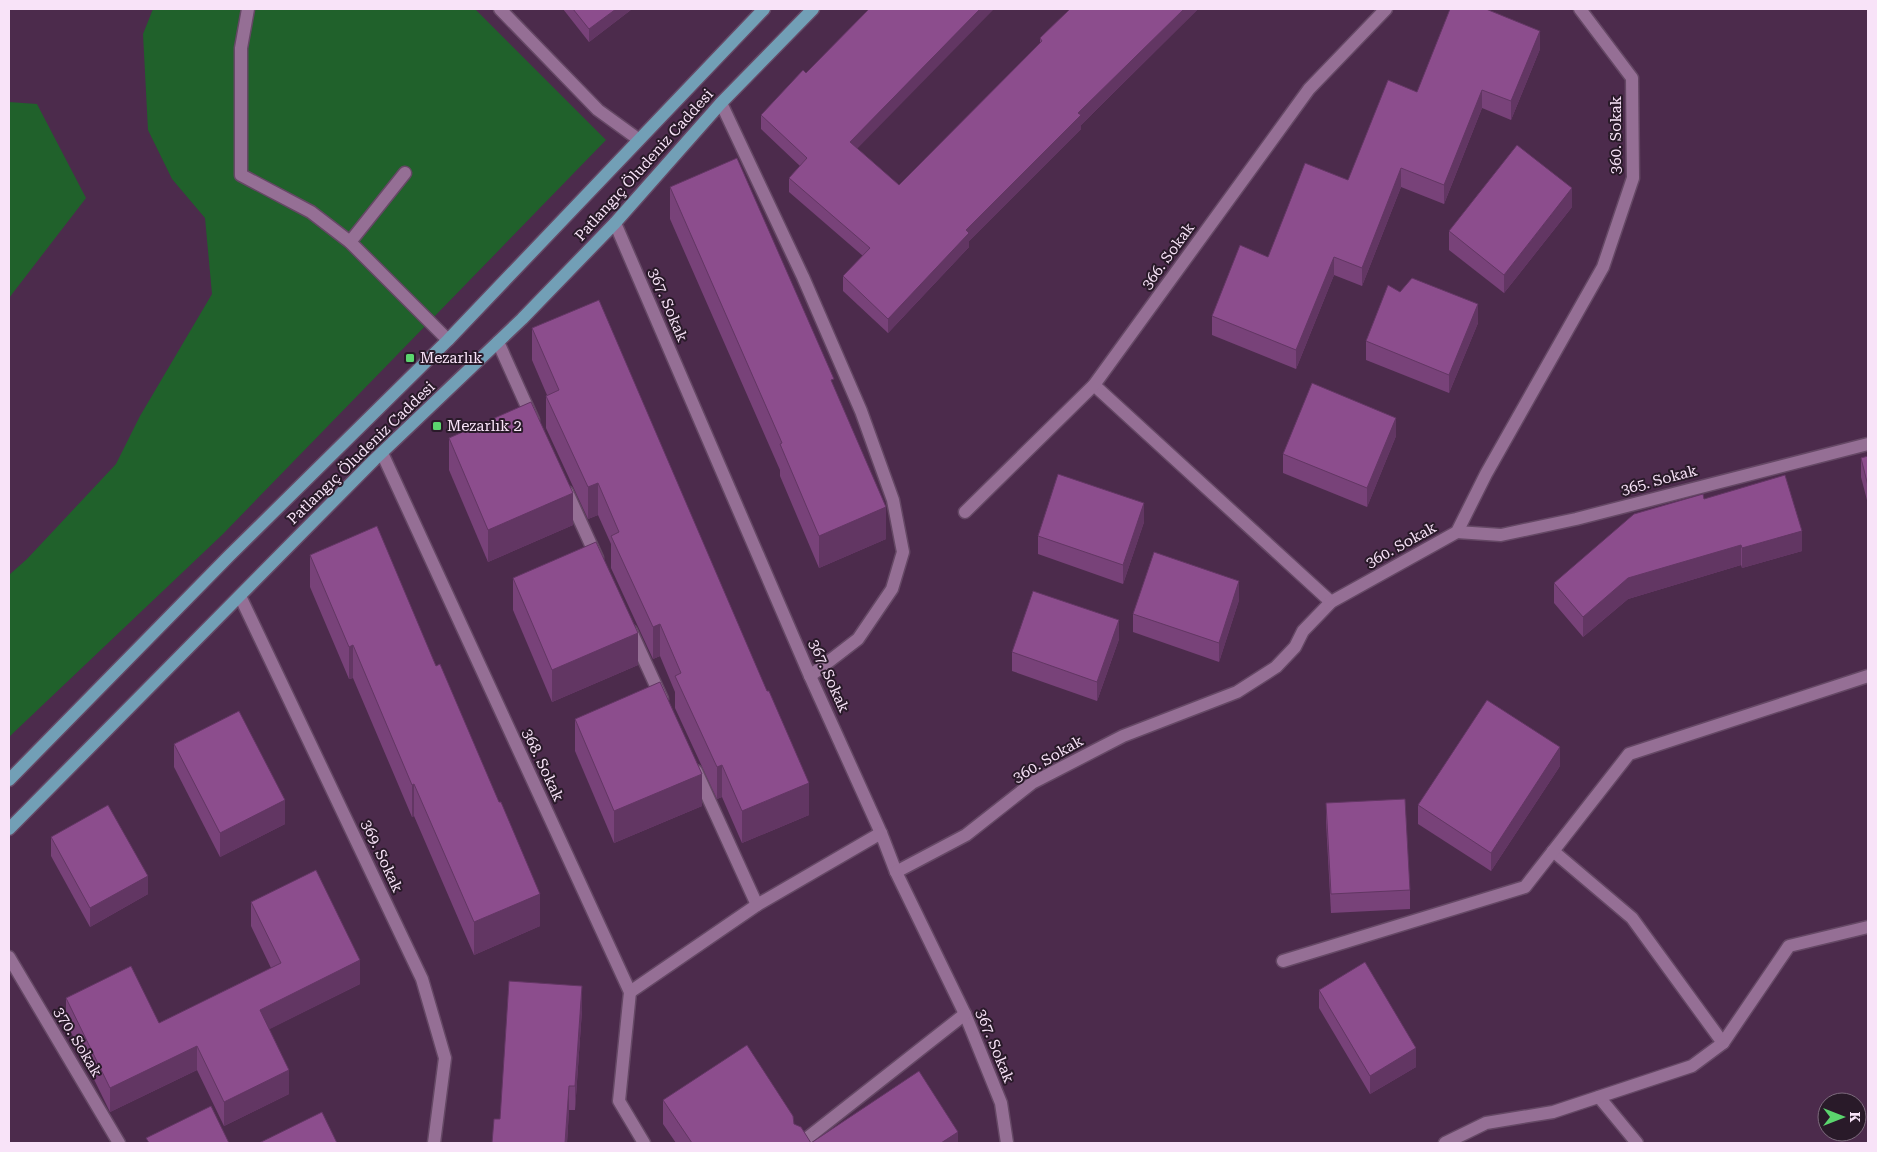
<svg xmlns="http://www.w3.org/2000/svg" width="1877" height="1152" font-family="'Roboto Serif',serif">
	<rect width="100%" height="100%" fill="#4c2b4c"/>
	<g fill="#20612b">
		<polygon points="153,9 475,9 606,140 223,534 9,737 9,575 27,559 116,464 140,416 212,294 205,218 172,179 148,130 143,34"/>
		<polygon points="9,102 37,104 86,198 9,298"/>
	</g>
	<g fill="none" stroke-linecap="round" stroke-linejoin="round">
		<defs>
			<g id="minor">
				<polyline points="248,9 241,48 241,175 311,212 350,242 448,340"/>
				<polyline points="500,9 598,110 638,139"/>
				<polyline points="721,103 803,277 861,411 893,500 903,552 892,589 858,639 810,676"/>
				<polyline points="615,223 810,676 881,833 896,872 965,1014 1001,1103 1007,1143"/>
				<polyline points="350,242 405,173"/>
				<polyline points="498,342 533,420"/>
				<polyline points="1094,385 1331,602"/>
				<polyline points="382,453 630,992 619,1101 644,1143"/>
				<polyline points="567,492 597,558"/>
				<polyline points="965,512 1094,385 1309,89 1386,9"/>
				<polyline points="1457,532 1501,535 1576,519 1868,444"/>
				<polyline points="240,596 422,979 445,1058 434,1143"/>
				<polyline points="631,631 662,699"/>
				<polyline points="696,771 757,905"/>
				<polyline points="1553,851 1632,918 1723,1043"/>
				<polyline points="896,872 966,835 1032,783 1123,736 1237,692 1276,667 1295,647 1303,631 1331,602 1457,532 1486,474 1603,267 1633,178 1632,78 1580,9"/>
				<polyline points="9,957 119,1143"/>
				<polyline points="1283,961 1525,887 1629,754 1868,676"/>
				<polyline points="630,992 757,905 881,833"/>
				<polyline points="1599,1097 1637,1143"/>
				<polyline points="801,1143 965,1014"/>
				<polyline points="1445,1143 1486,1123 1553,1112 1692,1066 1723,1043 1789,946 1868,927"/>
			</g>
			<g id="major">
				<polyline points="9,780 229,556 448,340 764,9"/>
				<polyline points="9,829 374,460 522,319 615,223 721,103 813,9"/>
			</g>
		</defs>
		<use href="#minor" stroke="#654865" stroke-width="15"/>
		<use href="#major" stroke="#654865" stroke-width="15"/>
		<use href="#minor" stroke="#956f95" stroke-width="12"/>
		<use href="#major" stroke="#729fb6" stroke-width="12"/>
	</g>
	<g fill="#784279">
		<polygon points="563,9 632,9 589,42"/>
		<polygon points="1070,9 1198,9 1081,125 1081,129 969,241 969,247 888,333 843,291 843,276 863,256 789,192 789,178 800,166 761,129 761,115 858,149 899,185 1040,43 1040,38"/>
		<polygon points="1540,49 1511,120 1482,108 1444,204 1401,187 1362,286 1334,275 1296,369 1212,335 1212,316 1268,257 1348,180 1417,92"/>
		<polygon points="670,187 886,539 819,568 780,476 780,470 670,219"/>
		<polygon points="1572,207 1504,293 1449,250 1449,231"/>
		<polygon points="1400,292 1478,323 1449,393 1366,360 1366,341"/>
		<polygon points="532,328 809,815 742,843 722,797 717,799 675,708 675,692 660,656 653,659 611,568 611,544 598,515 588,519 546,428 546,396 547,395 532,360"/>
		<polygon points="1396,436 1367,507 1283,473 1283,454"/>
		<polygon points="449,438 573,525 488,562 449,470"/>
		<polygon points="1868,456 1868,504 1861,477 1861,458"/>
		<polygon points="1704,499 1802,551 1742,568 1741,565 1628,599 1583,637 1554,603 1554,583"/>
		<polygon points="1144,522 1123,584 1038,554 1038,536"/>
		<polygon points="310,555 540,926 474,955 414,816 412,817 353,678 349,679 310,587"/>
		<polygon points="513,578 638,665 552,702 513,610"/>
		<polygon points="1239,600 1219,662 1133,632 1133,614"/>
		<polygon points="1119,639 1097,701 1012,671 1012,652"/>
		<polygon points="575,719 702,806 614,843 575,751"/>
		<polygon points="174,744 285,824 220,857 174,767"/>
		<polygon points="1560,766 1491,871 1418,824 1418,805"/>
		<polygon points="1326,803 1410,890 1410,909 1331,913 1326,822"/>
		<polygon points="51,837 148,894 90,927 51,856"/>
		<polygon points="251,902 360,984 269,1029 289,1094 224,1126 197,1070 110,1112 66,1022 66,998 159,1023 271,968 251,926"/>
		<polygon points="1319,990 1416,1067 1370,1094 1319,1008"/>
		<polygon points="582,1010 575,1110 569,1110 567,1143 492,1143 500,1119"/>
		<polygon points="663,1100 794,1124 811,1143 958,1143 676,1143 663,1124"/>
	</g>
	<g fill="#623663">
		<polygon points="616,9 632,9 589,42 589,29"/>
		<polygon points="980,9 994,9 850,156 850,142"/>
		<polygon points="1184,9 1198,9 1081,125 1081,129 969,241 969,247 888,333 888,319 966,230 1078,113"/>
		<polygon points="1540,31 1540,49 1511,120 1511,101"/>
		<polygon points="1482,90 1482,108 1444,204 1444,185"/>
		<polygon points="1401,168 1401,187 1362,286 1362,268"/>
		<polygon points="1572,188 1572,207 1504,293 1504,275"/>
		<polygon points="1334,257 1334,275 1296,369 1296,350"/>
		<polygon points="1478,304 1478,323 1449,393 1449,375"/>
		<polygon points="1396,418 1396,436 1367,507 1367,488"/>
		<polygon points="598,483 598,515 588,519 588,487"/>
		<polygon points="573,493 573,525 488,562 488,530"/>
		<polygon points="1144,503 1144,522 1123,584 1123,565"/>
		<polygon points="886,507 886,539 819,568 819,536"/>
		<polygon points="1802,531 1802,551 1742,568 1742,548"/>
		<polygon points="1741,545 1741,565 1628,599 1583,637 1583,617 1628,578"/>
		<polygon points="1239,581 1239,600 1219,662 1219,643"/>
		<polygon points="1119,620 1119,639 1097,701 1097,682"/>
		<polygon points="660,624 660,656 653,659 653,627"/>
		<polygon points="638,633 638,665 552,702 552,670"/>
		<polygon points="353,645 353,678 349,679 349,647"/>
		<polygon points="1560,747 1560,766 1491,871 1491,853"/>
		<polygon points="722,765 722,797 717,799 717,767"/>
		<polygon points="702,774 702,806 614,843 614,811"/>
		<polygon points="809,783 809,815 742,843 742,811"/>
		<polygon points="414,784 414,816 412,817 412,785"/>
		<polygon points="285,800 285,824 220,857 220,833"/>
		<polygon points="148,876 148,894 90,927 90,908"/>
		<polygon points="540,894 540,926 474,955 474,922"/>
		<polygon points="360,960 360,984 260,1034 260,1010"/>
		<polygon points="582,986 582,1010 575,1110 575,1086"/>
		<polygon points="197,1046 197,1070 110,1112 110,1088"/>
		<polygon points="1416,1048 1416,1067 1370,1094 1370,1076"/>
		<polygon points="289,1070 289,1094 224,1126 224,1102"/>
		<polygon points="569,1086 569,1110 567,1143 565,1143"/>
		<polygon points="958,1132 958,1143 941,1143"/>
	</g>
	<g fill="#8c4d8d" stroke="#623663">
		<polygon points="573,9 616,9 589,29"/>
		<polygon points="869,9 980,9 850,142 899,185 1042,41 1040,38 1070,9 1184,9 1078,113 1081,115 966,230 969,233 888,319 843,276 870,248 789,178 807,158 761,115 803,70 806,73"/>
		<polygon points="1450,9 1486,9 1540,31 1511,101 1482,90 1444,185 1401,168 1362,268 1334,257 1296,350 1212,316 1240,245 1268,257 1305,163 1348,180 1388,80 1417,92"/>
		<polygon points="1517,145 1572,188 1504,275 1449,231"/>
		<polygon points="737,158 834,379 831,380 886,507 819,536 780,444 782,443 670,187"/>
		<polygon points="1412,278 1478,304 1449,375 1366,341 1388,285 1400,292"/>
		<polygon points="599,300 767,691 769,691 809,783 742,811 722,765 717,767 675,676 681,673 660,624 653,627 611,536 619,532 598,483 588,487 546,396 559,390 532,328"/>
		<polygon points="1312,383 1396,418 1367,488 1283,454"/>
		<polygon points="531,402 573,493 488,530 449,438"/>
		<polygon points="1868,456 1868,486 1861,458"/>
		<polygon points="1058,474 1144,503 1123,565 1038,536"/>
		<polygon points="1785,475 1802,531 1742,548 1741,545 1628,578 1583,617 1554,583 1634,514 1703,494 1704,499"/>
		<polygon points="377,526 436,666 440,664 499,802 501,802 540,894 474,922 414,784 412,785 353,645 349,647 310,555"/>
		<polygon points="596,542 638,633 552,670 513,578"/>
		<polygon points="1154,552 1239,581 1219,643 1133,614"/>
		<polygon points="1033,591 1119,620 1097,682 1012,652"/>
		<polygon points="660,682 702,774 614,811 575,719"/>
		<polygon points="1487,700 1560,747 1491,853 1418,805"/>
		<polygon points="239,711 285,800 220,833 174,744"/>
		<polygon points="1405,799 1410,890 1331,894 1326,803"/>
		<polygon points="108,805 148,876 90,908 51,837"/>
		<polygon points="316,870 360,960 260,1010 289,1070 224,1102 197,1046 110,1088 66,998 131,966 159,1023 281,963 251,902"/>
		<polygon points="1365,962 1416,1048 1370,1076 1319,990"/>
		<polygon points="509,981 582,986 575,1086 569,1086 565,1143 492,1143 494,1119 500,1119"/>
		<polygon points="747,1045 793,1116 794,1124 801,1127 811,1143 919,1071 958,1132 941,1143 692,1143 663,1100"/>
		<polygon points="211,1106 229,1143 149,1143 146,1138"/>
		<polygon points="322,1112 337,1143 259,1143"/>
	</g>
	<g fill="#5bd56e" stroke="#291a29" stroke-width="2">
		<rect x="405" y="353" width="10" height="10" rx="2.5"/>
		<rect x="432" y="421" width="10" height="10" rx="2.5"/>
	</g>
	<g text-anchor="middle" stroke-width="4" stroke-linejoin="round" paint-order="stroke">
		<g font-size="15" fill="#f8e3f8" stroke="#291a29">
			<text transform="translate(1616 135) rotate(-90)" y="5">360. Sokak</text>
			<text transform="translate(644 165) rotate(-48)" y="5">Patlangıç Öludeniz Caddesi</text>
			<text transform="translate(1168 256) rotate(-54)" y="5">366. Sokak</text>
			<text transform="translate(668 305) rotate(67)" y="5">367. Sokak</text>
			<text transform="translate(361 453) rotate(-44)" y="5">Patlangıç Öludeniz Caddesi</text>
			<text transform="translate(1659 480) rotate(-15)" y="5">365. Sokak</text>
			<text transform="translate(1401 545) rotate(-29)" y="5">360. Sokak</text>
			<text transform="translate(829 676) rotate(66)" y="5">367. Sokak</text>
			<text transform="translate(1048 759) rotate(-30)" y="5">360. Sokak</text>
			<text transform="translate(543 765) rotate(65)" y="5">368. Sokak</text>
			<text transform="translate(382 856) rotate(65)" y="5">369. Sokak</text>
			<text transform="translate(78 1042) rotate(59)" y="5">370. Sokak</text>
			<text transform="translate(995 1046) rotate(68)" y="5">367. Sokak</text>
		</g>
		<g font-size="15" fill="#f8e3f8" stroke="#291a29" text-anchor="start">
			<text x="420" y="363">Mezarlık</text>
			<text x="447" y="431">Mezarlık 2</text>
		</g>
	</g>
	<rect width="1877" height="1152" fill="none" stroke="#f8e3f8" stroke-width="20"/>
	<g transform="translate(1842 1117) rotate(90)"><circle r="24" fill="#291a29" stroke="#7c6a7c"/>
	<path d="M0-4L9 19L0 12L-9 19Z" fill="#5bd56e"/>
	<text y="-8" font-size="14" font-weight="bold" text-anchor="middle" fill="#f8e3f8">K</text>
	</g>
</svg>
